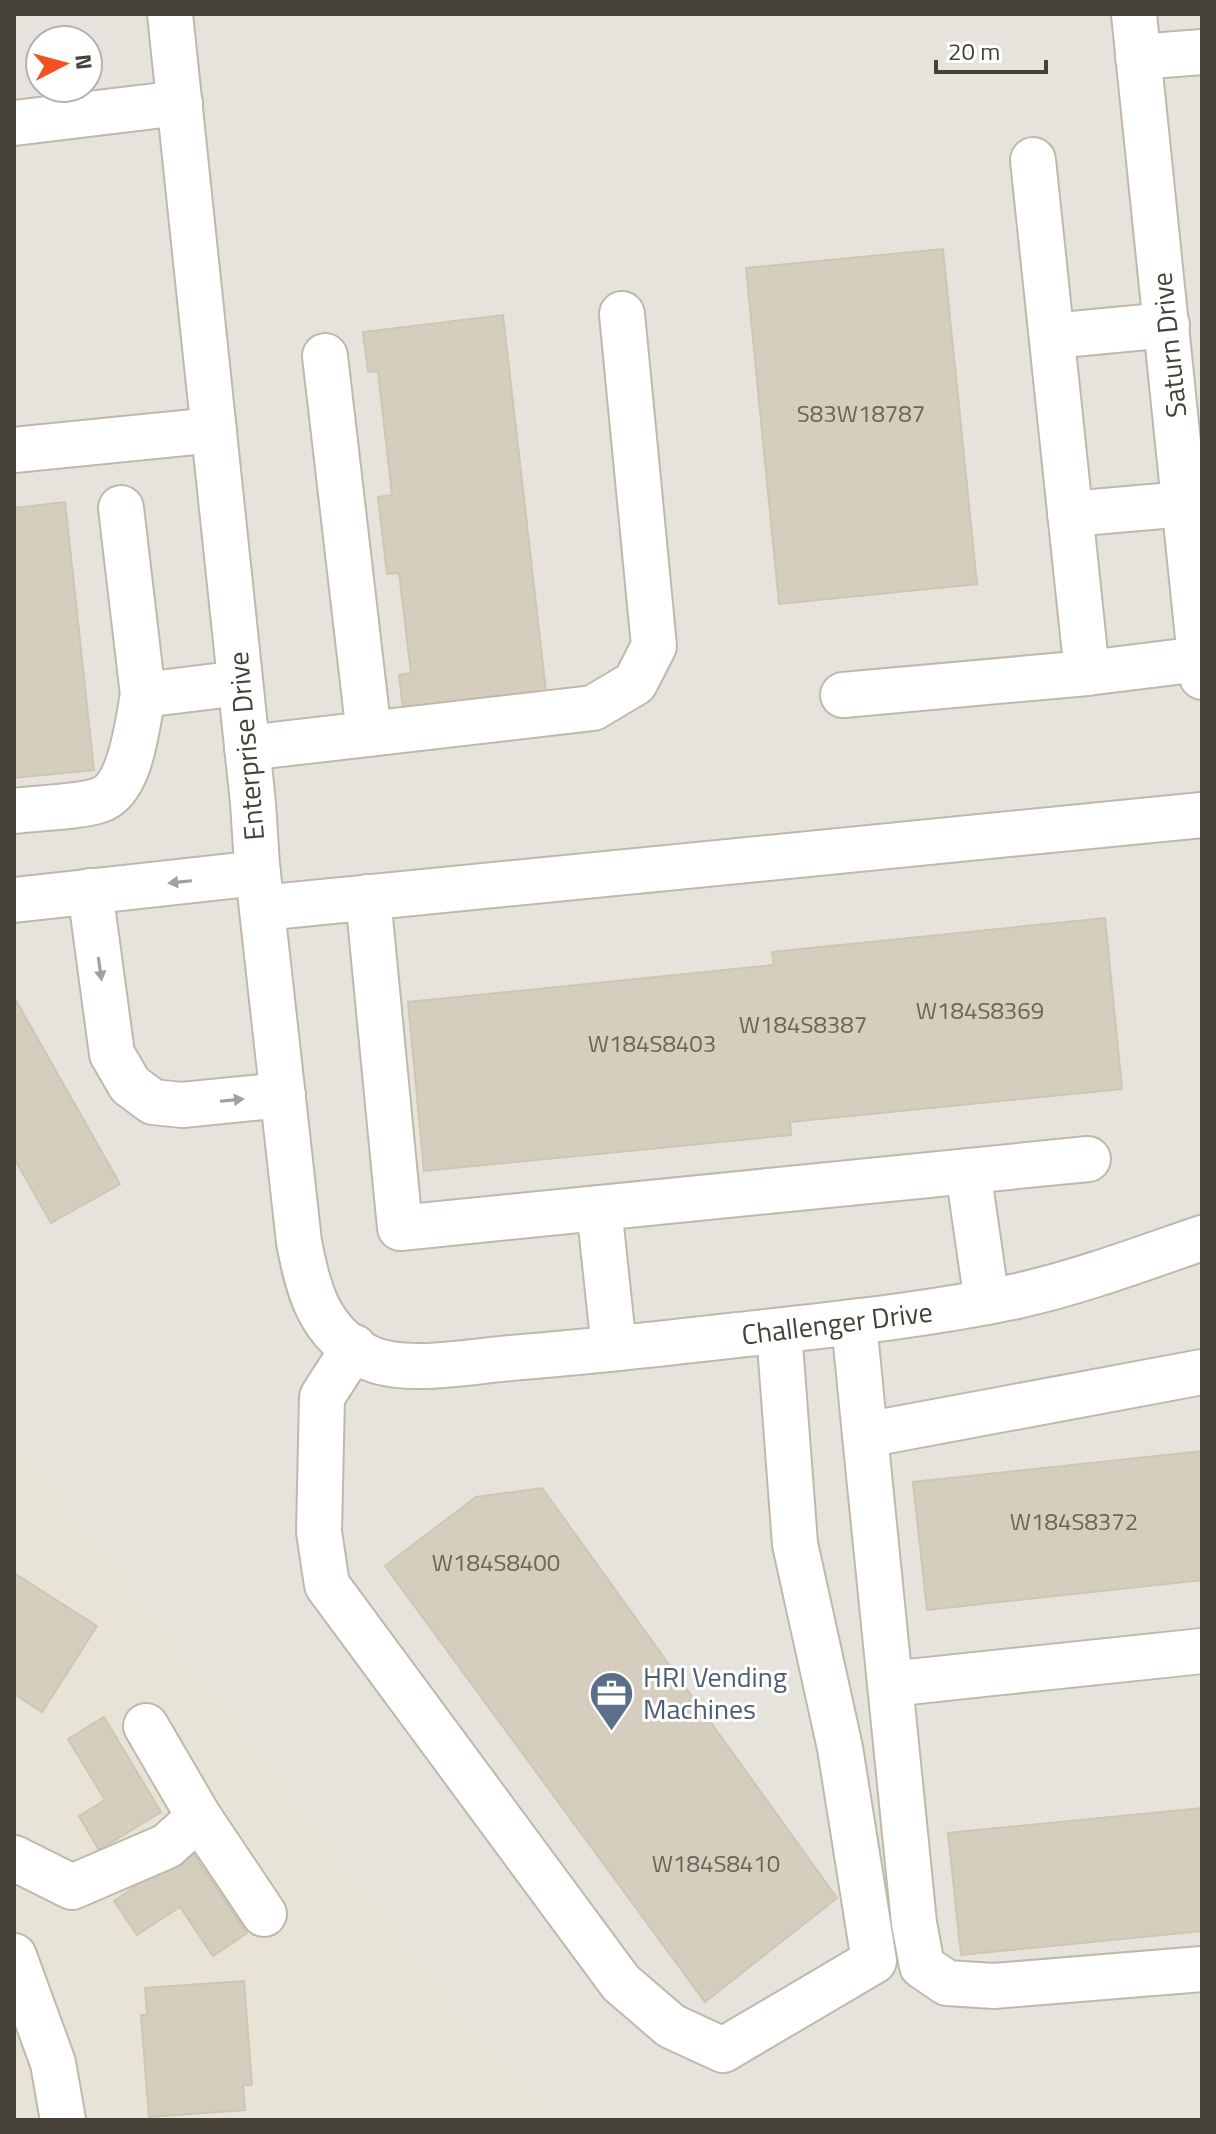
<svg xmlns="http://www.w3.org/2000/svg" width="1216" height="2134" font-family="'Titillium Web',sans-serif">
	<rect width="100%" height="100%" fill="#f3f1e8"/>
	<polygon fill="#e7e3d7" points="14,1434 27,1447 497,2053 562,2120 14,2120"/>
	<path fill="#e6e3dd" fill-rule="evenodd" d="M14,14H1202V2120H562L497,2053L27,1447L14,1434ZM40,40H88V88H40Z"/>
	<g fill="#d5cebe" stroke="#cfc6b2" stroke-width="2">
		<polygon points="943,249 977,584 779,604 746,268"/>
		<polygon points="503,315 547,700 404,717 399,675 411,673 399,573 387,574 378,497 392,495 378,371 368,372 363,332"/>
		<polygon points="65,502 94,770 14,778 14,508"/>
		<polygon points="1105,918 1122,1089 790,1122 791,1135 424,1171 408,1002 774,965 772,952"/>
		<polygon points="14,997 120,1184 51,1223 14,1158"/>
		<polygon points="1202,1451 1202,1580 927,1610 913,1482"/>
		<polygon points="542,1488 837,1898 705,2002 385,1566 476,1497"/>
		<polygon points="14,1573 97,1626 42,1712 14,1694"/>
		<polygon points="104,1717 161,1812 99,1850 79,1816 105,1800 68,1739"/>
		<polygon points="1202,1808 1202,1931 961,1955 948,1833"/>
		<polygon points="190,1849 247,1933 213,1956 180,1907 137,1935 114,1901"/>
		<polygon points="244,1981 252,2085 243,2085 245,2110 149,2117 141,2015 147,2015 145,1988"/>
	</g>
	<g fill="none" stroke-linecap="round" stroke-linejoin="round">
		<defs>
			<g id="minor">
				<path d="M170,14L253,803L257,865L299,1242C308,1290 319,1333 367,1357C404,1375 471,1361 511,1358C590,1352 668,1343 747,1334C837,1324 928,1315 1017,1296C1080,1282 1141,1259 1202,1238"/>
				<polyline points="1134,14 1202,677"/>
				<polyline points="1138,57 1202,52"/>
				<polyline points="14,123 180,103"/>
				<polyline points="1033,160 1087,673"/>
				<polyline points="1052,336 1167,325"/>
				<polyline points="325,356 369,734"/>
				<polyline points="14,450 214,430"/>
				<polyline points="121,508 143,695 240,683"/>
				<polyline points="1070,514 1185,504"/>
				<polyline points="843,695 1087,673 1200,659"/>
				<polyline points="247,748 593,708 635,683 654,646 622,314"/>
				<path d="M14,811C36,808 81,807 100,800C132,789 137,724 143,695"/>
				<polyline points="90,891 112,1054 130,1085 153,1102 182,1105 283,1095"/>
				<polyline points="368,897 400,1228 1088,1159"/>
				<polyline points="14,900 258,873"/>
				<polyline points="262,908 1202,815"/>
				<polyline points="968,1171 987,1302"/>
				<polyline points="599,1208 614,1348"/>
				<polyline points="854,1323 865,1435 1202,1372"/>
				<polyline points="354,1347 322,1397 319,1532 327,1585 621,1983 671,2026 723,2050 874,1961 840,1748 795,1544 779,1331"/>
				<polyline points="865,1435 914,1923 922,1966 947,1983 994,1986 1202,1969"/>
				<polyline points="890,1684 1202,1651"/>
				<polyline points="199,1817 264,1914"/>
				<polyline points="14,1858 72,1887 167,1846 199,1817 146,1726"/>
				<polyline points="14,1956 53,2063 63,2120"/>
			</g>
		</defs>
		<use href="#minor" stroke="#bfb9ab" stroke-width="48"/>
		<use href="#minor" stroke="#fff" stroke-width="44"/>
	</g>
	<defs><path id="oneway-solid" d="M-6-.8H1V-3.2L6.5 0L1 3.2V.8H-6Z" transform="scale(2)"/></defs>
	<g fill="#a3a09b">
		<use href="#oneway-solid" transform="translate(180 882) rotate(174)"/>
		<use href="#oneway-solid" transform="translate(100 969) rotate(82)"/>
		<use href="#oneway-solid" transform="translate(232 1100) rotate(-6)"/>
	</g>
	<defs>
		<symbol id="office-pin" viewBox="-11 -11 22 30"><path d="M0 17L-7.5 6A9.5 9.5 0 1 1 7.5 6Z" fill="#5c6f8a" stroke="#fff"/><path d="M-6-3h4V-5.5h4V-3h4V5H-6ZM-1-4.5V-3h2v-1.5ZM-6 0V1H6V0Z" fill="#fff"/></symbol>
	</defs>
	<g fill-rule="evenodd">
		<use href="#office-pin" x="586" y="1668" width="51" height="69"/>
	</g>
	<g text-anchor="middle" stroke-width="6" stroke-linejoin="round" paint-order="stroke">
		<g font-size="24" fill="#6a6559">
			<text x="861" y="422">S83W18787</text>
			<text x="980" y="1019">W184S8369</text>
			<text x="803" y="1033">W184S8387</text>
			<text x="652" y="1052">W184S8403</text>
			<text x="1074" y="1530">W184S8372</text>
			<text x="496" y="1571">W184S8400</text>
			<text x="716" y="1872">W184S8410</text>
		</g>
		<g font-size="28" fill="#474237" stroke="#fff">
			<text transform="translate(1169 345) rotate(-96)" y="10">Saturn Drive</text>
			<text transform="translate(246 746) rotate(-95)" y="10">Enterprise Drive</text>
			<text transform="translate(837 1323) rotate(-7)" y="10">Challenger Drive</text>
		</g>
		<g font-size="28" fill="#4e5e75" stroke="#fff" text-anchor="start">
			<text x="643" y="1687">HRI Vending<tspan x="643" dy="32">Machines</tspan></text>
		</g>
	</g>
	<rect width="1216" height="2134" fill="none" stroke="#474237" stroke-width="32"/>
	<g transform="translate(64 64) rotate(84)"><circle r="38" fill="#ffffff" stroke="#b5b3af" stroke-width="2"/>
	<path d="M0-6L14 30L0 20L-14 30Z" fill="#f25121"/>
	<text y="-12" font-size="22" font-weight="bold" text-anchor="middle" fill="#474237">N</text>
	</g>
	<path d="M936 60v12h110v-12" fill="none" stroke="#474237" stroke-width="4"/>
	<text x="948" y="60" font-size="24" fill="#474237" stroke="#ffffff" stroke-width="6" paint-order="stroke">20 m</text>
</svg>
